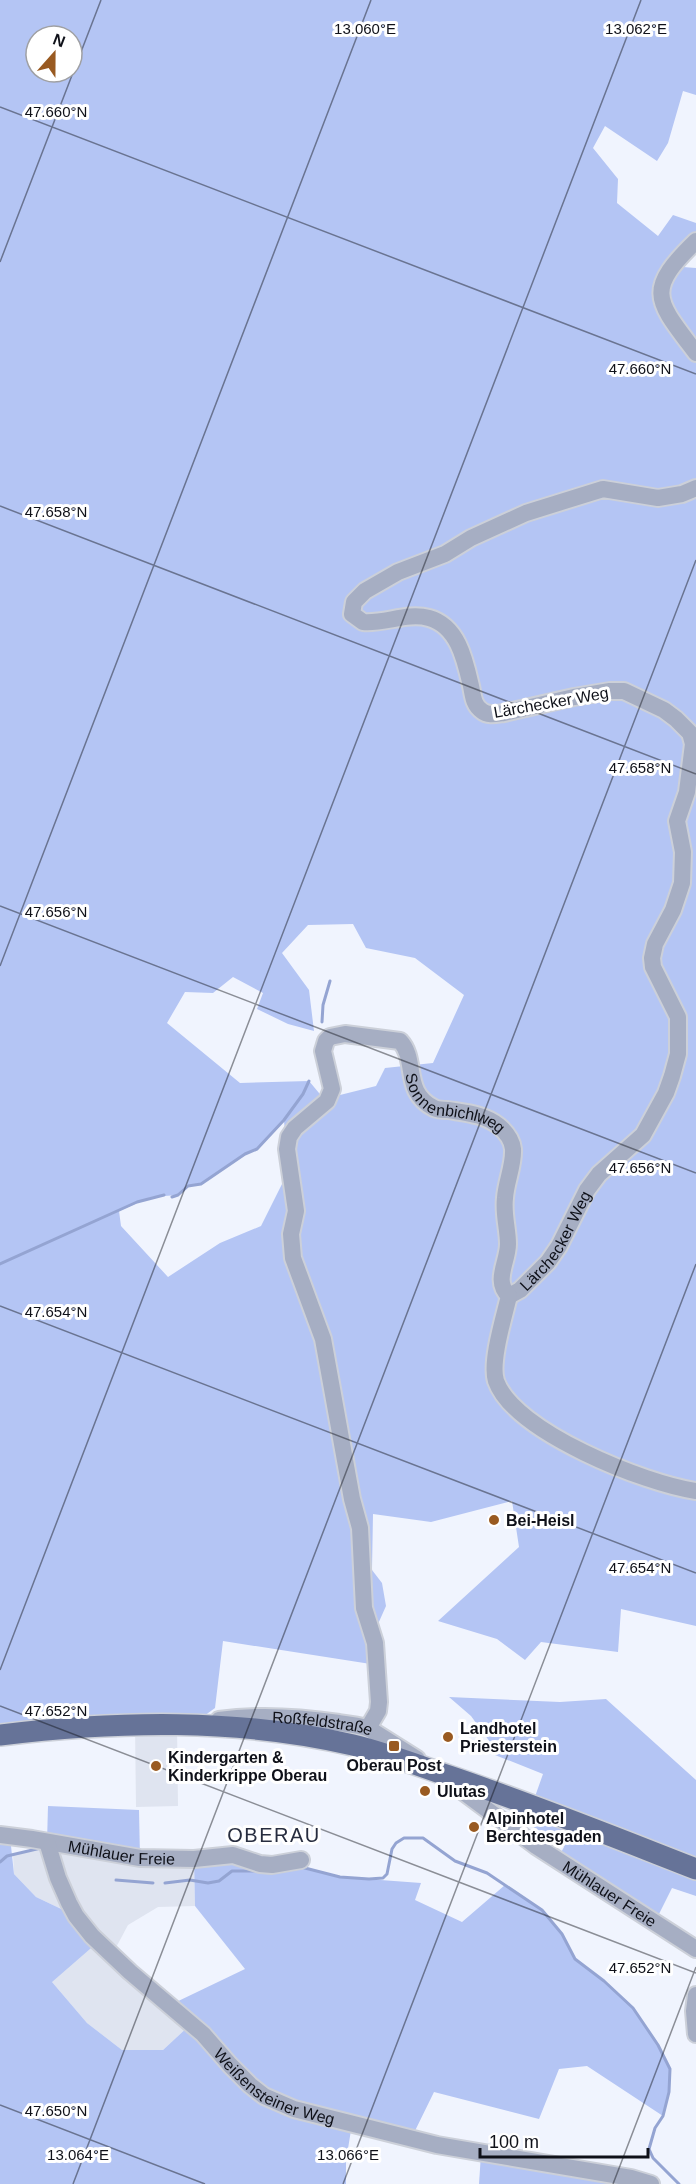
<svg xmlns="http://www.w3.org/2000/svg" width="696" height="2184" font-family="Helvetica,sans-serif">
	<rect width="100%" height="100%" fill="#f0f4fe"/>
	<g fill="#dfe4f0">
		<polygon points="177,1725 178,1806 136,1807 135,1726"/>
		<polygon points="41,1848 194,1859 195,1906 158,1907 128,1925 112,1955 191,2024 163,2050 122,2050 87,2023 52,1982 76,1916 36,1897 14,1874 13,1854"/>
	</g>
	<g fill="#b4c5f4" fill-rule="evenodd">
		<path d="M0,0H696V95L683,91L668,143L657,161L605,126L593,148L618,179L617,203L658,236L673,215L696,223V237L658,287L696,357V485L675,491L595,495L696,496V1626L621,1609L618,1652L541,1642L525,1660L497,1639L438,1621L519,1547L512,1501L431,1522L373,1514L372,1570L382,1583L386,1606L378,1624L375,1643L377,1665L223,1641L215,1708L204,1716L0,1735ZM36,36H72V72H36ZM353,924L366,948L415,958L464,995L433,1063L385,1068L376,1086L324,1099L309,1081L240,1083L167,1023L185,992L213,993L233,977L263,993L257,1009L288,1024L314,1031L309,990L282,953L308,925ZM284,1121L289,1170L261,1226L220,1243L168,1277L121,1226L119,1211L151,1197L178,1195L188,1186L201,1184L245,1154L257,1149Z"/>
		<path d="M683,267L696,268V345C679,321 656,300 674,269Z"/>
		<polygon points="449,1697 560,1702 606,1699 696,1780 696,1896 672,1888 655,1922 557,1860 564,1847 526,1822 543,1774 485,1751 490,1742 471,1716"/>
		<polygon points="48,1806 139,1810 140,1858 47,1842"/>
		<polygon points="0,1843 11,1846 14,1874 36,1897 76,1916 98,1942 52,1982 87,2023 122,2050 163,2050 191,2024 170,2005 245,1969 195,1906 194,1859 305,1867 340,1877 421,1883 415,1900 462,1922 505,1885 542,1910 562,1934 575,1959 604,1981 633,2008 658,2045 670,2069 669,2092 663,2116 587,2066 559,2069 539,2119 434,2092 411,2139 352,2124 346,2161 346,2184 0,2184"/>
		<polygon points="481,2154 631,2184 479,2184"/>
	</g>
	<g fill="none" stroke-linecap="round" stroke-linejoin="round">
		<g stroke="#94a4d2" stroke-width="3">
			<polyline points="322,1022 323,1005 330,981"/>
			<polyline points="172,1197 178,1195 188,1186 201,1184 245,1154 257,1149 284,1120 303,1094 309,1081"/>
			<polyline points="0,1264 137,1202 164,1195"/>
			<polyline points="0,1862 7,1856 41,1848"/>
			<polyline points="301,1867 340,1877 369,1879 383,1878 387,1874 392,1849 396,1843 404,1838 423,1838 455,1861 487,1873 542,1910 562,1934 575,1959 604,1981 633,2008 658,2045 670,2069 669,2092 663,2116 655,2128 649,2149 653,2158 679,2184"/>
			<polyline points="116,1880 153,1883"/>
			<polyline points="165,1883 190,1880 208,1883 219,1881 232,1871 259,1871"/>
		</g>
		<defs>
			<g id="minor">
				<path d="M696,241C644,291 656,300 696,353"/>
				<path id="s1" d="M509,1296L520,1290L548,1262L559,1246L587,1190L599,1174L643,1135L666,1093L672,1076L678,1054V1017L653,967L652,958L655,944L673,910L682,883L683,852L677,821L687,792L693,744L690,733L676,719L664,710L624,691H610L574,697L504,713C496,714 488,716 482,711C473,705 473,695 471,686C465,660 458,626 429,618C407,612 385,624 363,622L352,614L354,602L365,591L398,572L445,554L471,538L526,513L603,489L658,498L682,494L696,488"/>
				<path d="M509,1296C504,1317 490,1362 496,1381C514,1432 646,1484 696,1491"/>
				<path id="s2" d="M219,1720C260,1714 299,1717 339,1723C350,1725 362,1725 371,1730L417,1759"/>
				<path id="s3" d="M368,1728L378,1711L379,1702L375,1643L364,1608L360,1528L352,1499L323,1339L293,1258L291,1234L296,1211L287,1149L289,1137L295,1128L327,1101L332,1089L323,1051L326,1041L330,1037L345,1034L400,1041C418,1060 402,1092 434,1108C438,1110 443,1110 448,1110C466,1113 484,1114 499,1126C506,1132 512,1139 513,1149C514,1165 506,1182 505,1198C503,1214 508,1229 508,1244C508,1262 493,1281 509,1296"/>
				<path id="s4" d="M446,1779L536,1846L696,1949"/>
				<path id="s5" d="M0,1835L32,1839L140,1858L194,1859L233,1855L260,1864L272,1865L301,1860"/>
				<path id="s6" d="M47,1842L58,1878L69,1903L76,1916L92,1936L130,1972L203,2034L230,2065L250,2085L264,2096L294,2109L437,2145L631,2178L651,2184"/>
				<polyline points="696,1995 694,2011 696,2034"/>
			</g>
			<path id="major" d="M0,1735C117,1721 238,1718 353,1745C386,1753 417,1765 449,1776C532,1804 614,1837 696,1869"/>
		</defs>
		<use href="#minor" stroke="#ccd0d9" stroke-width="20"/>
		<use href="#major" stroke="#ccd0d9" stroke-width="24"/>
		<use href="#minor" stroke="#a6aec3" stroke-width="16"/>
		<use href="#major" stroke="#667398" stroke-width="21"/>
	</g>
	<path fill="none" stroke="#0f1119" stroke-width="1.5" stroke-opacity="0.45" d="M0,107L696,374M0,262L101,0M0,506L696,774M0,906L696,1173M0,966L371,0M0,1306L696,1573M0,1670L641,0M0,1706L696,1973M0,2105L205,2184M73,2184L696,560M343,2184L696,1264M613,2184L696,1967"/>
	<g fill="#995a21" stroke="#fff" stroke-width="2">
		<circle cx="494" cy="1520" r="6"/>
		<circle cx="448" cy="1737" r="6"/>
		<rect x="388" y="1740" width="12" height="12" rx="3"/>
		<circle cx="156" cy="1766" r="6"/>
		<circle cx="425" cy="1791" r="6"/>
		<circle cx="474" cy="1827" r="6"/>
	</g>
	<g text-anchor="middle" stroke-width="6" stroke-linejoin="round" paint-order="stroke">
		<g font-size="16" fill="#0f1119" stroke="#fff">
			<text transform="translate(551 702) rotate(-10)" y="6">Lärchecker Weg</text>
			<text dy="6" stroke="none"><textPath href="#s3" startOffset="891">Sonnenbichlweg</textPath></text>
			<text dy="6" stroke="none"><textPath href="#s1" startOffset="74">Lärchecker Weg</textPath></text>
			<text dy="6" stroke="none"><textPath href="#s2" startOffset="104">Roßfeldstraße</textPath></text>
			<text dy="6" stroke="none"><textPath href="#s5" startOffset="123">Mühlauer Freie</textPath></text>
			<text dy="6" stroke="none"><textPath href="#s4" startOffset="200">Mühlauer Freie</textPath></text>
			<text dy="6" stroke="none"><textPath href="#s6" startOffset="345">Weißensteiner Weg</textPath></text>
		</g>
		<g font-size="16" font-weight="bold" fill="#0f1119" stroke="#fff" text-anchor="start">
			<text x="506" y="1526">Bei-Heisl</text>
			<text x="460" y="1734">Landhotel<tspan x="460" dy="18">Priesterstein</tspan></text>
			<text x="168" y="1763">Kindergarten &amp;<tspan x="168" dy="18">Kinderkrippe Oberau</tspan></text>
			<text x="394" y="1771" text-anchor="middle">Oberau Post</text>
			<text x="437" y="1797">Ulutas</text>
			<text x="486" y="1824">Alpinhotel<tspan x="486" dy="18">Berchtesgaden</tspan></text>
		</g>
		<g font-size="20" letter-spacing="1.5" fill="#272d3f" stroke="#fff">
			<text x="274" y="1842">OBERAU</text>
		</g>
	</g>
	<g font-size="15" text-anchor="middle" fill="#0f1119" stroke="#fff" stroke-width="6" stroke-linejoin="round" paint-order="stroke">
		<text x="365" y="34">13.060°E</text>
		<text x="636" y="34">13.062°E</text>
		<text x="56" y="117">47.660°N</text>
		<text x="640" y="374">47.660°N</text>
		<text x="56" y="517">47.658°N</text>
		<text x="640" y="773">47.658°N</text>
		<text x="56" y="917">47.656°N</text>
		<text x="640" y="1173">47.656°N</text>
		<text x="56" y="1317">47.654°N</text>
		<text x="640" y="1573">47.654°N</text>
		<text x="56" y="1716">47.652°N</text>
		<text x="640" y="1973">47.652°N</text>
		<text x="56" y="2116">47.650°N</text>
		<text x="78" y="2160">13.064°E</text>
		<text x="348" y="2160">13.066°E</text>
	</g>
	<g transform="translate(54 54) rotate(21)"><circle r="28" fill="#ffffff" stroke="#9fa0a3" stroke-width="1.5"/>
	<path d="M0-4.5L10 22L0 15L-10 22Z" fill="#995a21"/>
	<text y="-9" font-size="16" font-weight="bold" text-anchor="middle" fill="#0f1119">N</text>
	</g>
	<path d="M480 2148v9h168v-9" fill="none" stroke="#0f1119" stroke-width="3"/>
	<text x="489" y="2148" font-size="18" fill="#0f1119" stroke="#ffffff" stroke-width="4.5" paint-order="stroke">100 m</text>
</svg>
